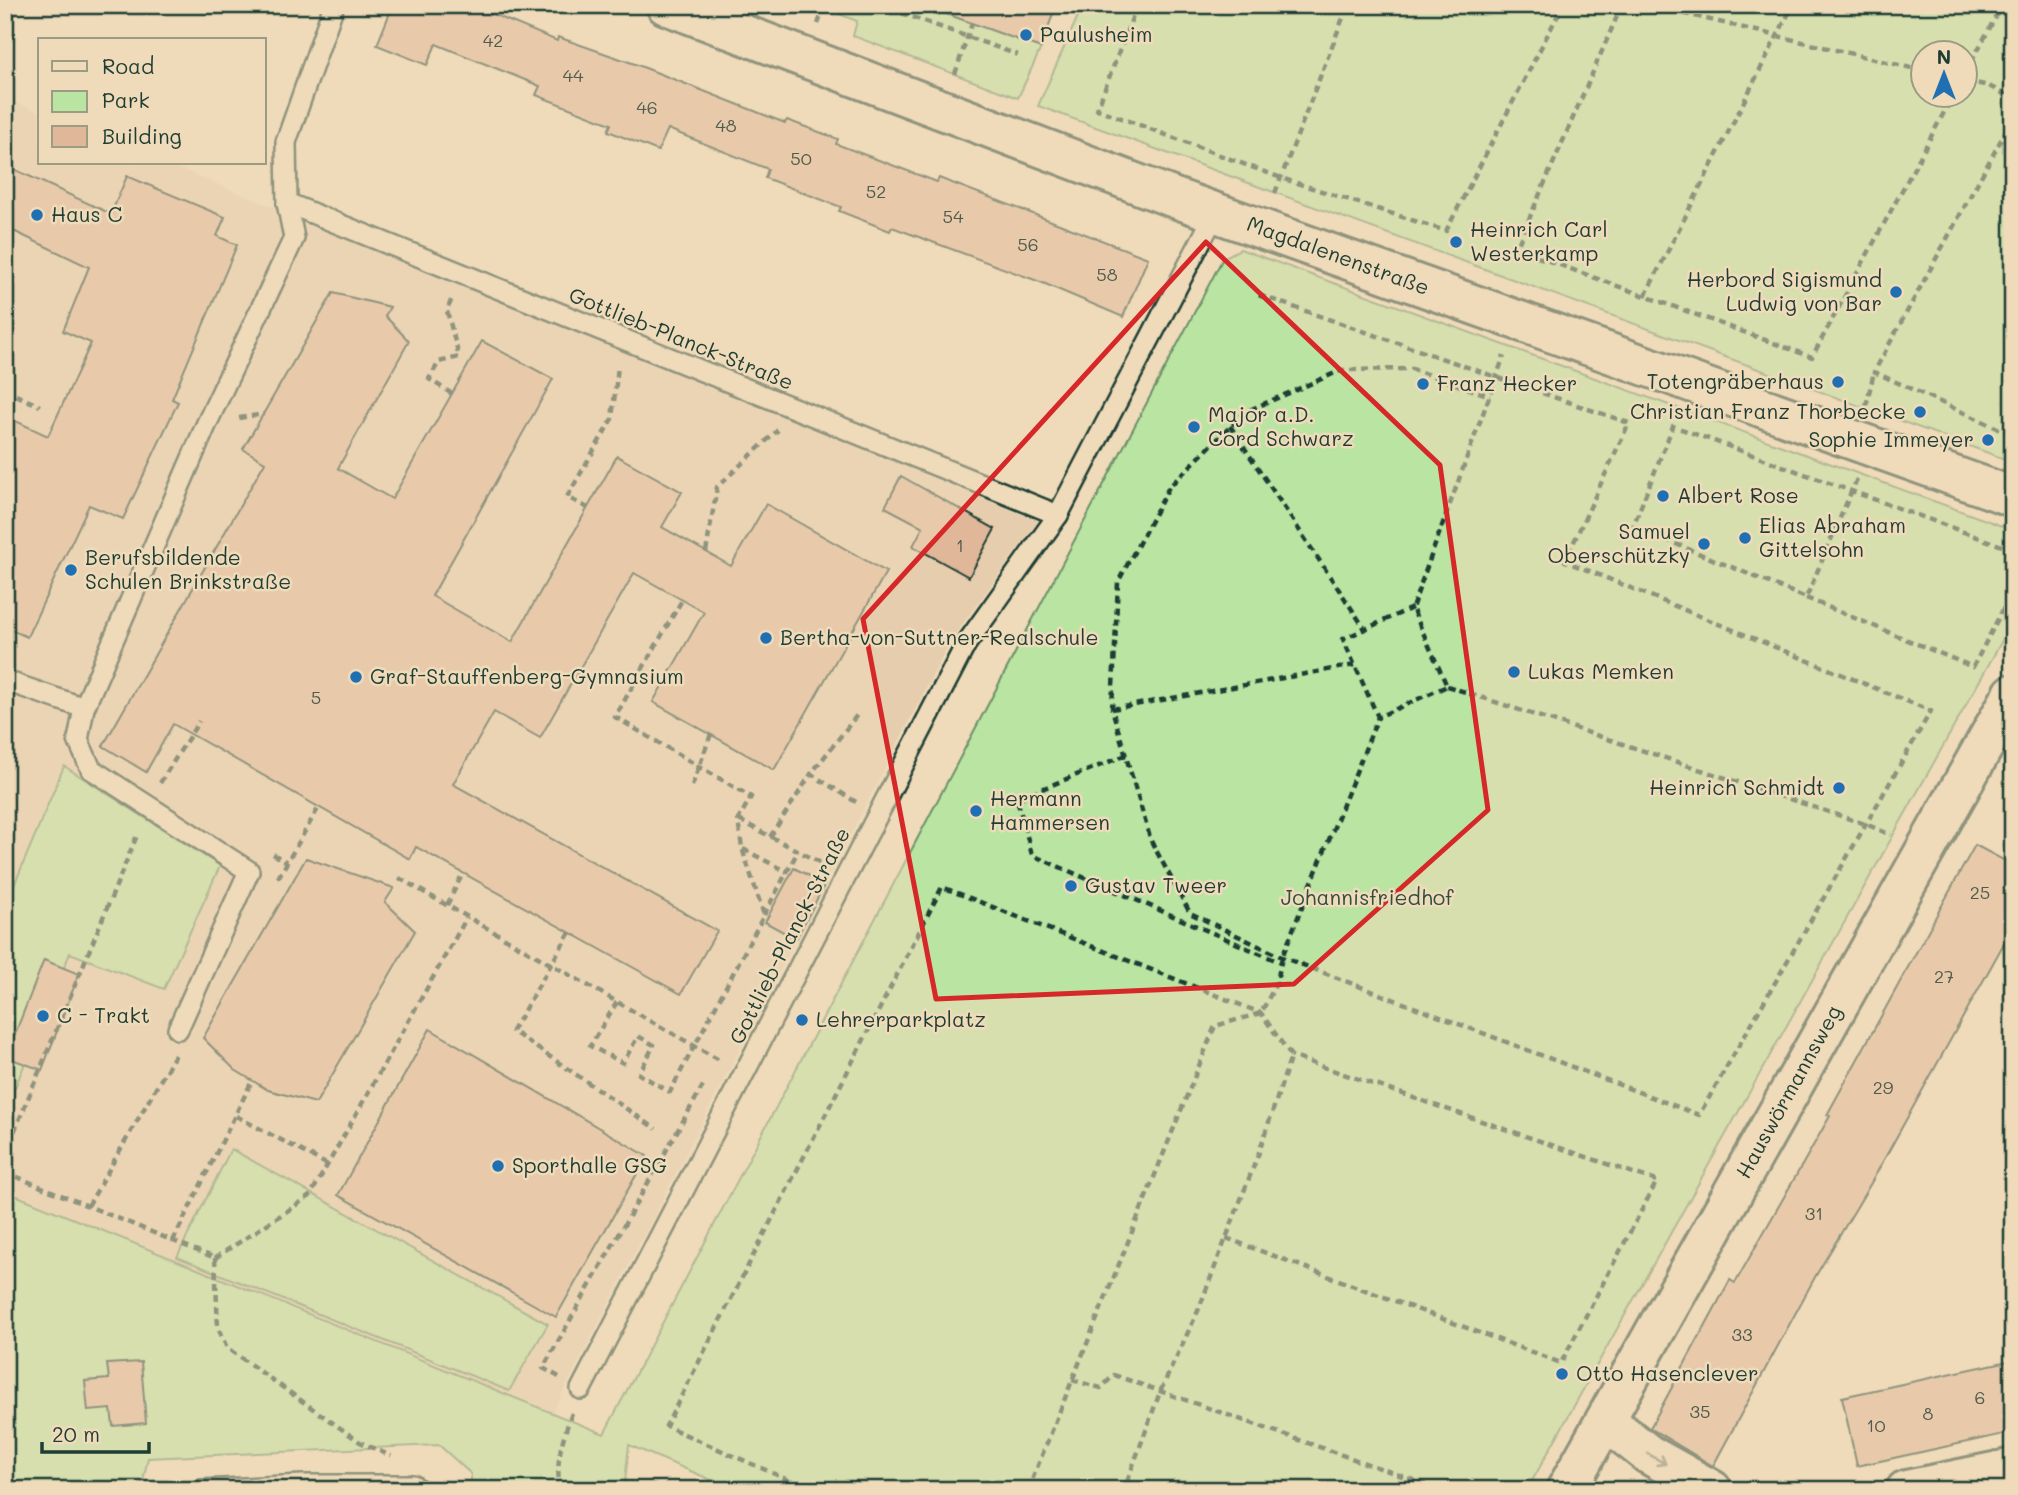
<svg xmlns="http://www.w3.org/2000/svg" width="2018" height="1495" font-family="Mali,sans-serif">
	<rect width="100%" height="100%" fill="#efdbb9"/>
	<filter id="ink" filterUnits="userSpaceOnUse"><feTurbulence type="fractalNoise" baseFrequency=".0143" numOctaves="2"/><feDisplacementMap in="SourceGraphic" scale="14" xChannelSelector="R" yChannelSelector="G"/><feConvolveMatrix kernelMatrix="1 2 1 2 8 2 1 2 1" color-interpolation-filters="sRGB"/></filter>
	<g filter="url(#ink)">
		<polygon fill="#e6cdad" points="5,98 40,112 40,163 166,163 1038,521 951,640 553,1412 5,1191"/>
		<g fill="#bae4a1" stroke="#6c906a" stroke-width="2" fill-rule="evenodd">
			<polygon points="836,5 922,5 1041,48 1018,98 853,36 857,21 834,12"/>
			<path d="M1083,5H2013V462L1038,106ZM1966,52V94H1924V52Z"/>
			<polygon points="1240,249 2013,530 2013,621 1527,1490 735,1490 629,1445 624,1490 471,1490 471,1474 439,1445 148,1458 141,1490 5,1490 5,1191 604,1434 1223,258"/>
			<polygon points="64,766 220,866 164,989 70,953 5,1112 5,907"/>
			<polygon points="231,1149 548,1324 509,1391 177,1257"/>
		</g>
		<g fill="#e0b799" stroke="#1f3d34" stroke-width="2">
			<polygon points="393,5 471,5 557,41 558,37 635,64 785,123 787,120 838,139 836,144 937,182 939,178 1148,258 1123,317 1043,283 892,227 890,231 839,211 841,207 765,178 768,169 668,129 658,151 608,131 611,124 536,95 540,86 436,44 427,65 377,45"/>
			<polygon points="934,5 1056,5 1041,48 933,9"/>
			<polygon points="5,165 111,214 127,176 225,217 217,236 237,245 172,399 178,402 123,519 89,505 27,637 5,627 5,416 48,436 91,343 63,331 89,267 5,227"/>
			<polygon points="333,293 390,307 385,316 409,341 338,468 392,499 482,341 553,379 432,596 512,642 617,456 682,492 662,527 731,566 766,504 886,572 774,770 653,702 704,612 634,573 540,738 494,712 453,784 717,931 681,994 416,847 410,859 173,724 146,772 103,746 265,462 243,449"/>
			<polygon points="901,476 995,529 969,577 913,546 923,527 885,507"/>
			<polygon points="1975,845 2013,865 2013,927 1871,1183 1815,1277 1713,1466 1650,1428 1730,1280 1735,1283 1830,1116 1827,1115"/>
			<polygon points="306,858 394,888 385,902 415,931 316,1103 268,1090 235,1070 203,1038"/>
			<polygon points="794,868 825,884 796,939 765,922"/>
			<polygon points="44,960 79,974 42,1070 6,1057"/>
			<polygon points="430,1029 647,1156 556,1317 338,1195"/>
			<polygon points="2013,1360 2013,1432 1857,1466 1842,1397"/>
			<polygon points="141,1362 146,1423 113,1426 111,1409 88,1411 85,1381 109,1379 107,1364"/>
		</g>
		<g fill="none" stroke-linecap="round" stroke-linejoin="round">
			<defs>
				<g id="lane">
					<polyline points="287,203 1058,515"/>
					<polyline points="9,682 84,708 207,423 294,238 287,203 286,142 334,5"/>
					<polyline points="84,708 78,740 91,769 249,871 178,1029"/>
					<polyline points="581,1389 966,644 1058,515 1216,212"/>
					<polyline points="201,1490 303,1485 413,1485 419,1490"/>
				</g>
				<g id="street">
					<polyline points="666,5 1172,197 2013,497"/>
					<polyline points="1606,1421 1648,1454 1712,1490"/>
					<polyline points="1566,1490 2013,694"/>
					<polyline points="1906,1490 2013,1468"/>
				</g>
			</defs>
			<use href="#lane" stroke="#1f3d34" stroke-width="24"/>
			<use href="#street" stroke="#1f3d34" stroke-width="44"/>
			<g stroke="#1f3d34" stroke-width="4.5" stroke-dasharray="7 5" stroke-linecap="butt">
				<polyline points="879,5 1018,55"/>
				<polyline points="1137,5 1097,109 1281,178 1446,231 1563,5"/>
				<polyline points="1622,5 1516,249 1812,357 1954,94"/>
				<polyline points="1648,5 1924,71"/>
				<polyline points="818,24 825,5"/>
				<polyline points="1966,72 2002,5"/>
				<polyline points="955,74 972,23"/>
				<polyline points="1966,81 1989,86 2013,99"/>
				<polyline points="2013,118 1874,372 2013,435"/>
				<polyline points="1275,193 1348,5"/>
				<polyline points="1259,295 1629,423 1565,561 1931,711 1699,1115 1282,957 1190,913 1151,841 1112,709 1118,582 1169,487 1245,412 1342,370 1412,369 1490,396"/>
				<polyline points="1645,296 1793,5"/>
				<polyline points="5,390 40,406"/>
				<polyline points="452,394 429,379 439,362 459,357 447,311 452,298"/>
				<polyline points="1866,406 1874,372"/>
				<polyline points="239,418 264,414"/>
				<polyline points="1230,426 1365,629"/>
				<polyline points="1857,479 1852,490 1806,598 1633,526 1673,426 2013,550"/>
				<polyline points="588,508 567,497 612,419 618,366"/>
				<polyline points="706,552 717,487 778,430"/>
				<polyline points="1806,598 1973,667 2013,590"/>
				<polyline points="1412,608 1343,639 1378,717 1447,686 1412,608 1504,356"/>
				<polyline points="1447,686 1868,825 1891,835"/>
				<polyline points="1112,709 1355,665"/>
				<polyline points="1126,755 1017,799 1032,855 1282,963"/>
				<polyline points="160,783 199,721"/>
				<polyline points="692,786 711,734"/>
				<polyline points="856,802 811,774 857,715"/>
				<polyline points="739,820 821,863"/>
				<polyline points="770,837 811,774"/>
				<polyline points="743,849 787,872"/>
				<polyline points="273,854 287,862"/>
				<polyline points="278,878 319,807"/>
				<polyline points="399,878 721,1061"/>
				<polyline points="447,905 463,873"/>
				<polyline points="764,915 798,851"/>
				<polyline points="570,932 512,1031 656,1129"/>
				<polyline points="617,1002 590,1046 623,1063 638,1036 654,1045 639,1074 670,1092 764,915 742,848 738,820 751,797 615,717 682,600"/>
				<polyline points="236,1116 328,1165"/>
				<polyline points="5,1154 138,833"/>
				<polyline points="5,1172 215,1258"/>
				<polyline points="88,1206 175,1055"/>
				<polyline points="1226,1238 1561,1363 1657,1181 1291,1056"/>
				<polyline points="173,1241 252,1081"/>
				<polyline points="215,1258 310,1196 467,917"/>
				<polyline points="215,1258 218,1328 227,1348 360,1442 391,1456"/>
				<polyline points="559,1377 543,1368 704,1084"/>
				<polyline points="1072,1380 1101,1388 1114,1375 1442,1490"/>
				<path d="M560,1490C555,1461 562,1440 572,1413"/>
				<polyline points="811,1490 666,1426 942,887 1261,1013 1291,1056 1258,1155 1198,1311 1160,1392 1124,1490"/>
				<polyline points="1028,1490 1215,1026 1261,1013 1277,982 1282,957 1378,717"/>
			</g>
			<use href="#lane" stroke="#efdbb9" stroke-width="19"/>
			<use href="#street" stroke="#efdbb9" stroke-width="38"/>
		</g>
		<defs><path id="oneway-shaft" d="M-6 0H5M1.5-3L5.5 0L1.5 3" fill="none" stroke-width="1.6" stroke-linecap="round" stroke-linejoin="round" transform="scale(1.75)"/></defs>
		<use stroke="#7d8470" href="#oneway-shaft" transform="translate(1657 1459) rotate(30)"/>
	</g>
	<path d="M0 0H2018V1495H0ZM1206,242L1440,465L1488,810L1294,984L936,999L863,619Z" fill="#efdbb9" fill-opacity=".55" fill-rule="evenodd"/>
	<path fill="none" stroke="#d62828" stroke-width="5" stroke-linejoin="round" d="M1206,242L1440,465L1488,810L1294,984L936,999L863,619Z"/>
	<g fill="#1f6fb2" stroke="#efdbb9" stroke-width="2.5">
		<circle cx="1026" cy="35" r="7"/>
		<circle cx="37" cy="215" r="7"/>
		<circle cx="1456" cy="242" r="7"/>
		<circle cx="1896" cy="292" r="7"/>
		<circle cx="1838" cy="382" r="7"/>
		<circle cx="1423" cy="384" r="7"/>
		<circle cx="1920" cy="412" r="7"/>
		<circle cx="1194" cy="427" r="7"/>
		<circle cx="1988" cy="440" r="7"/>
		<circle cx="1663" cy="496" r="7"/>
		<circle cx="1745" cy="538" r="7"/>
		<circle cx="1704" cy="544" r="7"/>
		<circle cx="71" cy="570" r="7"/>
		<circle cx="766" cy="638" r="7"/>
		<circle cx="1514" cy="672" r="7"/>
		<circle cx="356" cy="677" r="7"/>
		<circle cx="1839" cy="788" r="7"/>
		<circle cx="976" cy="811" r="7"/>
		<circle cx="1071" cy="886" r="7"/>
		<circle cx="43" cy="1016" r="7"/>
		<circle cx="802" cy="1020" r="7"/>
		<circle cx="498" cy="1166" r="7"/>
		<circle cx="1562" cy="1374" r="7"/>
	</g>
	<g text-anchor="middle" stroke-width="5" stroke-linejoin="round" paint-order="stroke">
		<g font-size="18" fill="#4f5c4d">
			<text x="493" y="47">42</text>
			<text x="573" y="82">44</text>
			<text x="647" y="114">46</text>
			<text x="726" y="132">48</text>
			<text x="801" y="165">50</text>
			<text x="876" y="198">52</text>
			<text x="953" y="223">54</text>
			<text x="1028" y="251">56</text>
			<text x="1107" y="281">58</text>
			<text x="960" y="552">1</text>
			<text x="316" y="704">5</text>
			<text x="1980" y="899">25</text>
			<text x="1944" y="983">27</text>
			<text x="1883" y="1094">29</text>
			<text x="1814" y="1220">31</text>
			<text x="1742" y="1341">33</text>
			<text x="1980" y="1404">6</text>
			<text x="1700" y="1418">35</text>
			<text x="1928" y="1420">8</text>
			<text x="1876" y="1432">10</text>
		</g>
		<g font-size="21" fill="#1f3d34" stroke="#efdbb9" text-anchor="start">
			<text x="1040" y="42">Paulusheim</text>
			<text x="51" y="222">Haus C</text>
			<text x="1470" y="237">Heinrich Carl<tspan x="1470" dy="24">Westerkamp</tspan></text>
			<text x="1882" y="287" text-anchor="end">Herbord Sigismund<tspan x="1882" dy="24">Ludwig von Bar</tspan></text>
			<text x="1824" y="389" text-anchor="end">Totengräberhaus</text>
			<text x="1437" y="391">Franz Hecker</text>
			<text x="1906" y="419" text-anchor="end">Christian Franz Thorbecke</text>
			<text x="1208" y="422">Major a.D.<tspan x="1208" dy="24">Cord Schwarz</tspan></text>
			<text x="1974" y="447" text-anchor="end">Sophie Immeyer</text>
			<text x="1677" y="503">Albert Rose</text>
			<text x="1759" y="533">Elias Abraham<tspan x="1759" dy="24">Gittelsohn</tspan></text>
			<text x="1690" y="539" text-anchor="end">Samuel<tspan x="1690" dy="24">Oberschützky</tspan></text>
			<text x="85" y="565">Berufsbildende<tspan x="85" dy="24">Schulen Brinkstraße</tspan></text>
			<text x="780" y="645">Bertha-von-Suttner-Realschule</text>
			<text x="1528" y="679">Lukas Memken</text>
			<text x="370" y="684">Graf-Stauffenberg-Gymnasium</text>
			<text x="1825" y="795" text-anchor="end">Heinrich Schmidt</text>
			<text x="990" y="806">Hermann<tspan x="990" dy="24">Hammersen</tspan></text>
			<text x="1085" y="893">Gustav Tweer</text>
			<text x="57" y="1023">C - Trakt</text>
			<text x="816" y="1027">Lehrerparkplatz</text>
			<text x="512" y="1173">Sporthalle GSG</text>
			<text x="1576" y="1381">Otto Hasenclever</text>
		</g>
		<g font-size="21" fill="#1f3d34" stroke="#efdbb9">
			<text transform="translate(1338 256) rotate(20)" y="7">Magdalenenstraße</text>
			<text transform="translate(681 339) rotate(22)" y="7">Gottlieb-Planck-Straße</text>
			<text transform="translate(790 936) rotate(-63)" y="7">Gottlieb-Planck-Straße</text>
			<text transform="translate(1789 1092) rotate(-61)" y="7">Hauswörmannsweg</text>
		</g>
		<g font-size="21" fill="#2e4e3f" stroke="#efdbb9">
			<text x="1367" y="905">Johannisfriedhof</text>
		</g>
	</g>
	<rect width="2018" height="1495" fill="none" stroke="#efdbb9" stroke-width="28"/>
	<rect x="14" y="14" width="1990" height="1467" fill="none" stroke="#1f3d34" stroke-width="2.5" filter="url(#ink)"/>
	<rect x="38" y="38" width="228" height="126" fill="#efdbb9" stroke="#9c9c84" stroke-width="2"/>
	<rect x="52" y="61" width="35" height="10" fill="#efdbb9" stroke="#9c9c84" stroke-width="2"/>
	<text x="102" y="74" font-size="21" fill="#1f3d34">Road</text>
	<rect x="52" y="91" width="35" height="21" fill="#bae4a1" stroke="#9c9c84" stroke-width="2"/>
	<text x="102" y="108" font-size="21" fill="#1f3d34">Park</text>
	<rect x="52" y="126" width="35" height="21" fill="#e0b799" stroke="#9c9c84" stroke-width="2"/>
	<text x="102" y="144" font-size="21" fill="#1f3d34">Building</text>
	<g transform="translate(1944 74)"><circle r="33" fill="#efdbb9" stroke="#9c9c84" stroke-width="2"/>
	<path d="M0-5L12 26L0 18L-12 26Z" fill="#1f6fb2"/>
	<text y="-10" font-size="19" font-weight="bold" text-anchor="middle" fill="#1f3d34">N</text>
	</g>
	<path d="M42 1442v10h107v-10" fill="none" stroke="#1f3d34" stroke-width="3.5"/>
	<text x="52" y="1442" font-size="21" fill="#1f3d34" stroke="#efdbb9" stroke-width="5" paint-order="stroke">20 m</text>
</svg>
